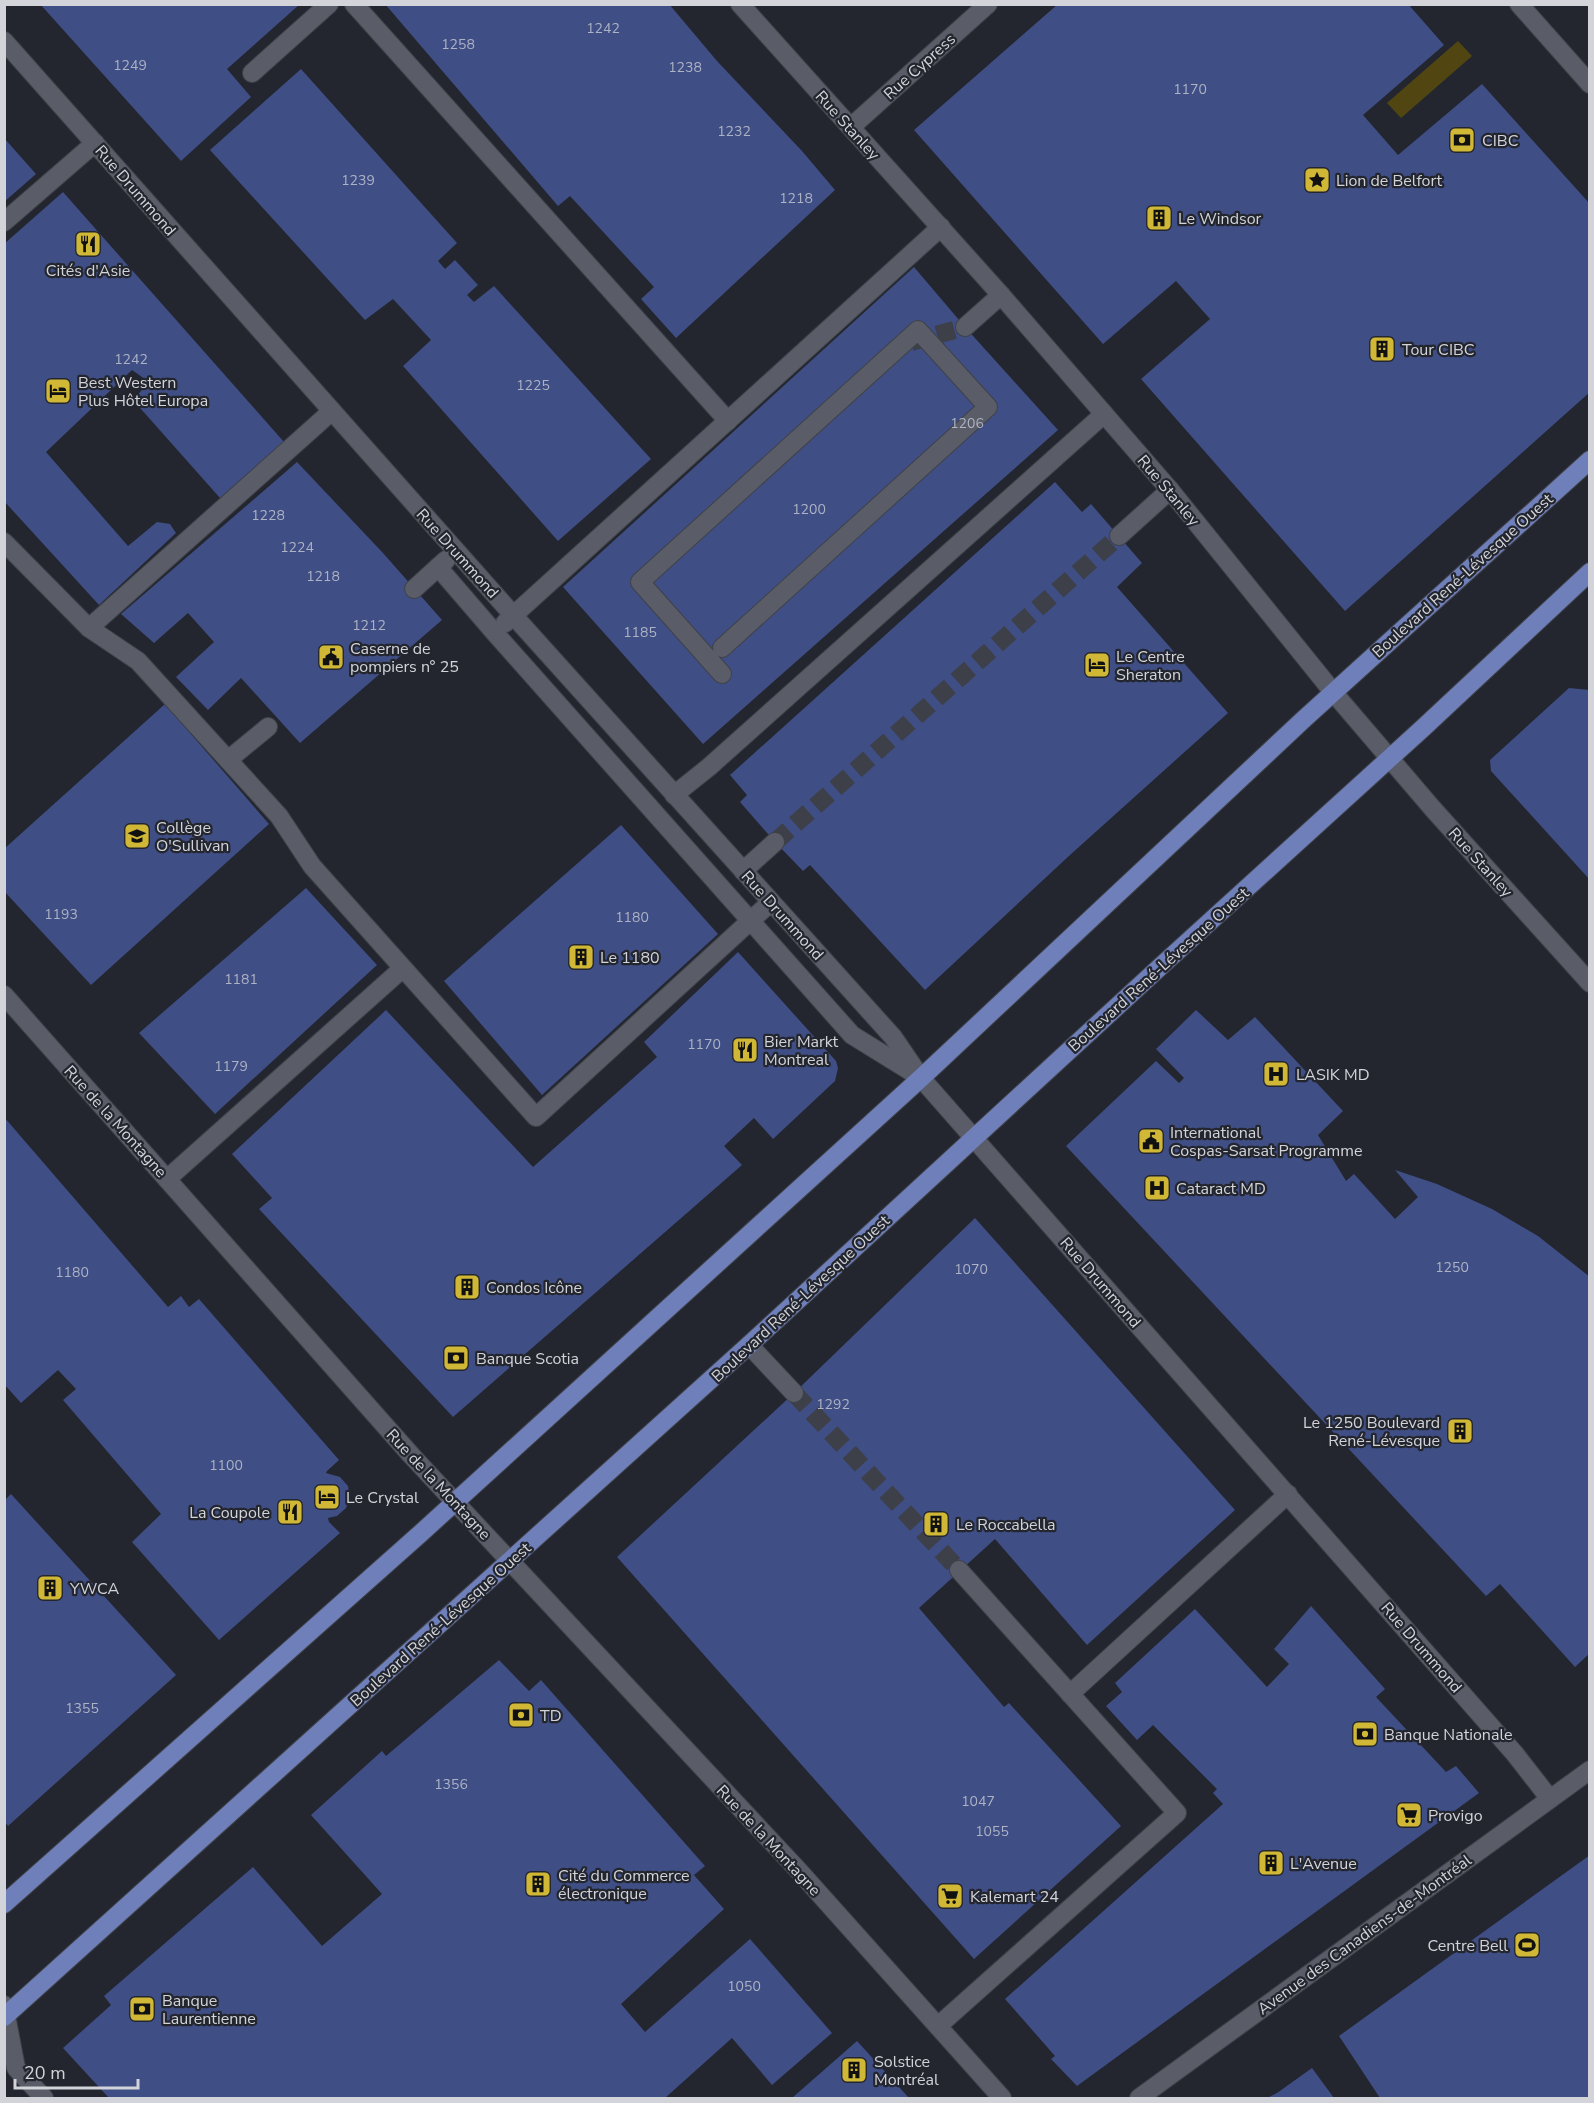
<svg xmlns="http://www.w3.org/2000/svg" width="1594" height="2103" font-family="'Nunito Sans',sans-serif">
	<rect width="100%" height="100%" fill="#23262e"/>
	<polygon fill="#514611" points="1458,41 1472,56 1401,118 1387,103"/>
	<g fill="#3f4e84">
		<polygon points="40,4 300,4 227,69 251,97 181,161"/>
		<polygon points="385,4 669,4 717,61 802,151 835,190 676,338 641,299 654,287 570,196 558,206"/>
		<polygon points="1058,4 1408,4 1444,45 1363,115 1398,155 1482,84 1590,204 1590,392 1345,611 1141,379 1210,319 1176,281 1103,344 914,130"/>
		<polygon points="301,69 457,243 438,261 445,269 455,260 478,285 467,295 474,302 494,286 651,459 558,541 403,366 431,340 393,299 365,320 210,150"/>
		<polygon points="4,138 36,174 4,202"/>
		<polygon points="63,192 284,442 220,498 133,400 149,382 132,370 46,452 128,546 157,522 170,524 176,533 99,605 4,501 4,244"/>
		<polygon points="914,267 965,327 1058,430 703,744 563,587"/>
		<polygon points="297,462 383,553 442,620 300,743 241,678 208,710 176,677 214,642 188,613 154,643 121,614"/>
		<polygon points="1055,482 1082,512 1091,504 1142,563 1117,587 1228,713 1070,855 925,990 810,865 803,871 775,842 740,802 747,795 730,775"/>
		<polygon points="1569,688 1590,690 1590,880 1491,771 1490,760"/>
		<polygon points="165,704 269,824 91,985 4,891 4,849"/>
		<polygon points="621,825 718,934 542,1095 444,981"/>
		<polygon points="306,888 377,965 215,1114 139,1033"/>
		<polygon points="738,952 836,1061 838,1068 835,1081 773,1139 754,1118 724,1146 742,1165 453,1417 259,1209 272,1198 232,1154 386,1010 533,1167 657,1057 644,1042"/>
		<polygon points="1196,1010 1228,1040 1255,1017 1343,1111 1318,1135 1346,1181 1354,1174 1395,1219 1418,1197 1395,1170 1437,1184 1492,1209 1538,1236 1590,1277 1590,1653 1575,1667 1500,1584 1486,1596 1066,1146 1156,1061 1179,1083 1184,1078 1156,1049"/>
		<polygon points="4,1117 168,1307 181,1296 189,1307 199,1299 339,1460 327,1471 326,1473 340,1477 348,1486 350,1497 346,1508 337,1516 328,1518 329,1522 340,1533 219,1640 132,1542 161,1514 63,1400 76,1389 58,1370 21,1403 4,1384"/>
		<polygon points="975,1218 1235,1510 1087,1645 995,1539 919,1608 1004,1707 1009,1703 1121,1826 974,1959 617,1557 794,1393"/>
		<polygon points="11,1494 176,1675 8,1826 5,1822 5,1500"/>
		<polygon points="1311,1606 1385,1689 1376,1697 1446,1772 1456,1766 1479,1793 1077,2086 1051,2059 1055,2056 1005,1999 1223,1804 1213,1793 1217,1789 1153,1725 1137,1740 1106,1706 1122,1692 1115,1683 1195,1609 1267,1687 1289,1664 1274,1649"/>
		<polygon points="499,1660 529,1691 541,1680 705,1866 694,1875 724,1909 621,2004 645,2032 750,1939 832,2033 772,2085 732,2038 665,2098 109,2098 63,2048 111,2005 104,1996 253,1867 322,1946 382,1894 311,1815 382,1751 386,1756"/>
		<polygon points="1590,1855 1590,2098 1380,2098 1339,2036"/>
		<polygon points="857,2041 909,2098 792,2098"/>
		<polygon points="1312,2068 1334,2098 1267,2098 1277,2093"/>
	</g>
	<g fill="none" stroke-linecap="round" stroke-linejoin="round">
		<g stroke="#3d4048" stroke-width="18" stroke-dasharray="18 9" stroke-linecap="butt">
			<polyline points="911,342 965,327"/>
			<polyline points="775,842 1119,536"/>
			<polyline points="794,1393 959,1570"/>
		</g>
		<defs>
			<g id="minor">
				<polyline points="354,4 728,421"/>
				<polyline points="740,4 1001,295 1170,490 1333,692 1433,809 1590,983"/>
				<polyline points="1519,4 1590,84"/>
				<polyline points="4,41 513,615 893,1037 921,1078 1515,1754 1550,1799"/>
				<polyline points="252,73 329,4"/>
				<polyline points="851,127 988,4"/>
				<polyline points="4,222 95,143"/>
				<polyline points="965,327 1001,295"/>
				<polyline points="1119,536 1170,490"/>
				<polyline points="4,542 89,628 138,661 279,816 312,866 536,1117 771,902"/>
				<polyline points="438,567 494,632 852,1035 915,1074"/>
				<polyline points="414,589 446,560"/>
				<polyline points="505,623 941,227"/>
				<polyline points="89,628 332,411"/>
				<polyline points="722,674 640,582 918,330 988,407 722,648"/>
				<polyline points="228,760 268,727"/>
				<polyline points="674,795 709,767 1104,414"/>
				<polyline points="743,871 775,842"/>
				<polyline points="4,995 411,1455 799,1871 1002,2098"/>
				<polyline points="167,1179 402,969"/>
				<polyline points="749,1345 794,1393"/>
				<polyline points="1070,1694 1288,1494"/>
				<polyline points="4,2005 16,2068 44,2098"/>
				<polyline points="938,2026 1177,1813 959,1570"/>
				<polyline points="1139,2098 1590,1770"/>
			</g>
			<g id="major">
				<polyline points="4,1904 421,1533 921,1078 1304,719 1590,460"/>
				<polyline points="4,2017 749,1345 1161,966 1423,728 1590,572"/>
			</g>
		</defs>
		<use href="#minor" stroke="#3f4249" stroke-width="20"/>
		<use href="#major" stroke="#3f4249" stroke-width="20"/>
		<use href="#minor" stroke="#5a5d67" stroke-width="18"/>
		<use href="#major" stroke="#6f7fb9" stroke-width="18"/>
	</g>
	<defs>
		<symbol id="bank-square" viewBox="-11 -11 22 22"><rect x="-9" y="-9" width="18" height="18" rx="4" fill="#d0b736" stroke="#23262e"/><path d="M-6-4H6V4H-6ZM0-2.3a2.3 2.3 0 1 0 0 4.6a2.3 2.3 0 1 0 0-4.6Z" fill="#111"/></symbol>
		<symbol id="sight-square" viewBox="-11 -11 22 22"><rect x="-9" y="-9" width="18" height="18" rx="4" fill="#d0b736" stroke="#23262e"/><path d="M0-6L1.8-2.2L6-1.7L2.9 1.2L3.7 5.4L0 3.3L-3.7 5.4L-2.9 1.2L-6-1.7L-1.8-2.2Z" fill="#111"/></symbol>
		<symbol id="building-square" viewBox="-11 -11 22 22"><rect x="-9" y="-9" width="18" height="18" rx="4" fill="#d0b736" stroke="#23262e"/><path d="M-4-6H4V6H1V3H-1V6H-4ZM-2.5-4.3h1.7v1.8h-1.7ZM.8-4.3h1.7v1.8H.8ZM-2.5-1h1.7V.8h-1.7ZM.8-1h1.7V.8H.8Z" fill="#111"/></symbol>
		<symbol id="restaurant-square" viewBox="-11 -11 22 22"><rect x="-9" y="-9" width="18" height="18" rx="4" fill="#d0b736" stroke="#23262e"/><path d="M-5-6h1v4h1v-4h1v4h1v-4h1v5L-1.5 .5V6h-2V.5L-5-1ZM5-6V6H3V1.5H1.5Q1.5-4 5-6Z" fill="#111"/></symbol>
		<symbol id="hotel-square" viewBox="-11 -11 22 22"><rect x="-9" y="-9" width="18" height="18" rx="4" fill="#d0b736" stroke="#23262e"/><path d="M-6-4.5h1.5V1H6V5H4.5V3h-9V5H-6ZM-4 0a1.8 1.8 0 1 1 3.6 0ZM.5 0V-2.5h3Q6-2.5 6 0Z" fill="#111"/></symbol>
		<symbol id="civic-square" viewBox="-11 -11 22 22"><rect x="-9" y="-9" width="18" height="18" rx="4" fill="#d0b736" stroke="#23262e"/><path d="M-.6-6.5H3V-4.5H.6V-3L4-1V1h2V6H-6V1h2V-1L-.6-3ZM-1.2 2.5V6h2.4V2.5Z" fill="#111"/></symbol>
		<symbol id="university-square" viewBox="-11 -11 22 22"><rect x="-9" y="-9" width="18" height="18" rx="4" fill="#d0b736" stroke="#23262e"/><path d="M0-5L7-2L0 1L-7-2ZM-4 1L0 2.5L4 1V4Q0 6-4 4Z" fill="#111"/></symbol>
		<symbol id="hospital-square" viewBox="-11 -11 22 22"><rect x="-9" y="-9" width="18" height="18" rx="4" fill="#d0b736" stroke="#23262e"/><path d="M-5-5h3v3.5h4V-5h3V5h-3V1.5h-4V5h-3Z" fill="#111"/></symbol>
		<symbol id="supermarket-square" viewBox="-11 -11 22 22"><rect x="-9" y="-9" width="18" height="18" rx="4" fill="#d0b736" stroke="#23262e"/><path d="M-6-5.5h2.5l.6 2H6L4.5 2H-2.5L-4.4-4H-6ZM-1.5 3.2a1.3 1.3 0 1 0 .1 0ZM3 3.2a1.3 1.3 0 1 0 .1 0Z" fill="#111"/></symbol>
		<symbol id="stadium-square" viewBox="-11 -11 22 22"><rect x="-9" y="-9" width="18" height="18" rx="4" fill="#d0b736" stroke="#23262e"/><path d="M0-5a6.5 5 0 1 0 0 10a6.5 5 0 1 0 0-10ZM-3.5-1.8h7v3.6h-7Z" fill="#111"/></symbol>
	</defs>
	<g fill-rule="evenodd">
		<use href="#bank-square" x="1447" y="125" width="30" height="30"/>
		<use href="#sight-square" x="1302" y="165" width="30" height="30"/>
		<use href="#building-square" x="1144" y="203" width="30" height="30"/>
		<use href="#restaurant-square" x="73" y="229" width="30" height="30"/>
		<use href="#building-square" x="1367" y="334" width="30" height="30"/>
		<use href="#hotel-square" x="43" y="376" width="30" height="30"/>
		<use href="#civic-square" x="316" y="642" width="30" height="30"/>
		<use href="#hotel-square" x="1082" y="650" width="30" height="30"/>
		<use href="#university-square" x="122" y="821" width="30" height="30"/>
		<use href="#building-square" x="566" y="942" width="30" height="30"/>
		<use href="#restaurant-square" x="730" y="1035" width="30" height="30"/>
		<use href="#hospital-square" x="1261" y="1059" width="30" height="30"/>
		<use href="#civic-square" x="1136" y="1126" width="30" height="30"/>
		<use href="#hospital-square" x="1142" y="1173" width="30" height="30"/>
		<use href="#building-square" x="452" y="1272" width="30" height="30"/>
		<use href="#bank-square" x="441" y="1343" width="30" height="30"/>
		<use href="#building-square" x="1445" y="1416" width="30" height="30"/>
		<use href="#hotel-square" x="312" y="1482" width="30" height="30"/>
		<use href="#restaurant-square" x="275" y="1497" width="30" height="30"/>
		<use href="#building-square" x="921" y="1509" width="30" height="30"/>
		<use href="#building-square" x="35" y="1573" width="30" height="30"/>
		<use href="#bank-square" x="506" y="1700" width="30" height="30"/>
		<use href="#bank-square" x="1350" y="1719" width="30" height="30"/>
		<use href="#supermarket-square" x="1394" y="1800" width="30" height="30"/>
		<use href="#building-square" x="1256" y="1848" width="30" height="30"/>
		<use href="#building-square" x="523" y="1869" width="30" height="30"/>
		<use href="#supermarket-square" x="935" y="1881" width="30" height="30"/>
		<use href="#stadium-square" x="1512" y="1930" width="30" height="30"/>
		<use href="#bank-square" x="127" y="1994" width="30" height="30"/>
		<use href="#building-square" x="839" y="2055" width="30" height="30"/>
	</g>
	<g text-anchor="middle" stroke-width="4.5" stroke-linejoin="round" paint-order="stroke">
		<g font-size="14" fill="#adb2c4">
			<text x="603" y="33">1242</text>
			<text x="458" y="49">1258</text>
			<text x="130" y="70">1249</text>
			<text x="685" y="72">1238</text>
			<text x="1190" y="94">1170</text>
			<text x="734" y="136">1232</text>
			<text x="358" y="185">1239</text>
			<text x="796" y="203">1218</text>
			<text x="131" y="364">1242</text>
			<text x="533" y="390">1225</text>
			<text x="967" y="428">1206</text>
			<text x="809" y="514">1200</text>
			<text x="268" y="520">1228</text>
			<text x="297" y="552">1224</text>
			<text x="323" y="581">1218</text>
			<text x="369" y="630">1212</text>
			<text x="640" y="637">1185</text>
			<text x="61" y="919">1193</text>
			<text x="632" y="922">1180</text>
			<text x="241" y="984">1181</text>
			<text x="704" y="1049">1170</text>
			<text x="231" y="1071">1179</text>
			<text x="1452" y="1272">1250</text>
			<text x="971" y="1274">1070</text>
			<text x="72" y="1277">1180</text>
			<text x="833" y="1409">1292</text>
			<text x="226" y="1470">1100</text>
			<text x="82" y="1713">1355</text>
			<text x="451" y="1789">1356</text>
			<text x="978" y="1806">1047</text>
			<text x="992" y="1836">1055</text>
			<text x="744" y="1991">1050</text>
		</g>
		<g font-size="16" fill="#d2d4d9" stroke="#23262e">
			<text transform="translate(919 66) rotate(-42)" y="6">Rue Cypress</text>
			<text transform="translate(848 125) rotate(48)" y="6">Rue Stanley</text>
			<text transform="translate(136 190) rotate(49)" y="6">Rue Drummond</text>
			<text transform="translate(1169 490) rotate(50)" y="6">Rue Stanley</text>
			<text transform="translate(458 553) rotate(48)" y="6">Rue Drummond</text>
			<text transform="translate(1462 575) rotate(-42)" y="6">Boulevard René-Lévesque Ouest</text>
			<text transform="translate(1481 862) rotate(48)" y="6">Rue Stanley</text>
			<text transform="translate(783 915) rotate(48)" y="6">Rue Drummond</text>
			<text transform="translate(1158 969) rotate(-42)" y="6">Boulevard René-Lévesque Ouest</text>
			<text transform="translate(116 1121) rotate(48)" y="6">Rue de la Montagne</text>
			<text transform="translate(1101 1282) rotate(49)" y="6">Rue Drummond</text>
			<text transform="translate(800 1298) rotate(-43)" y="6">Boulevard René-Lévesque Ouest</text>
			<text transform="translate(439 1484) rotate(47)" y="6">Rue de la Montagne</text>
			<text transform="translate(440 1624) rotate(-42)" y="6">Boulevard René-Lévesque Ouest</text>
			<text transform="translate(1422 1647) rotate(49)" y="6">Rue Drummond</text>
			<text transform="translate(769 1840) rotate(47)" y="6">Rue de la Montagne</text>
			<text transform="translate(1364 1934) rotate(-36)" y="6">Avenue des Canadiens-de-Montréal</text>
		</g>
		<g font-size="16" fill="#d2d4d9" stroke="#23262e" text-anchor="start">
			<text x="1482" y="146">CIBC</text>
			<text x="1336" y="186">Lion de Belfort</text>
			<text x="1178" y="224">Le Windsor</text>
			<text x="88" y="276" text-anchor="middle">Cités d'Asie</text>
			<text x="1402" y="355">Tour CIBC</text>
			<text x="78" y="388">Best Western<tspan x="78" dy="18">Plus Hôtel Europa</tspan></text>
			<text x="350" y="654">Caserne de<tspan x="350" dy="18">pompiers n° 25</tspan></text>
			<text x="1116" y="662">Le Centre<tspan x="1116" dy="18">Sheraton</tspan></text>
			<text x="156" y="833">Collège<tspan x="156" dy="18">O'Sullivan</tspan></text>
			<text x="600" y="963">Le 1180</text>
			<text x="764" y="1047">Bier Markt<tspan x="764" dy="18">Montreal</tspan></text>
			<text x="1296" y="1080">LASIK MD</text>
			<text x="1170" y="1138">International<tspan x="1170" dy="18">Cospas-Sarsat Programme</tspan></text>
			<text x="1176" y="1194">Cataract MD</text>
			<text x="486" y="1293">Condos Icône</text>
			<text x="476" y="1364">Banque Scotia</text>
			<text x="1440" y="1428" text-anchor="end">Le 1250 Boulevard<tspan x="1440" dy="18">René-Lévesque</tspan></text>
			<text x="346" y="1503">Le Crystal</text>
			<text x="270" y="1518" text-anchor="end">La Coupole</text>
			<text x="956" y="1530">Le Roccabella</text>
			<text x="70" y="1594">YWCA</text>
			<text x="540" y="1721">TD</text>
			<text x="1384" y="1740">Banque Nationale</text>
			<text x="1428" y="1821">Provigo</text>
			<text x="1290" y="1869">L'Avenue</text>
			<text x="558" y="1881">Cité du Commerce<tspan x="558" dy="18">électronique</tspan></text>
			<text x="970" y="1902">Kalemart 24</text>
			<text x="1508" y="1951" text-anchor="end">Centre Bell</text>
			<text x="162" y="2006">Banque<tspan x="162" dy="18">Laurentienne</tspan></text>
			<text x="874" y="2067">Solstice<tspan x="874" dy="18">Montréal</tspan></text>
		</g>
	</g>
	<rect width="1594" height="2103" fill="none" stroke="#d2d4d9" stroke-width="12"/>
	<path d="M15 2079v9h123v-9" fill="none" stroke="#d2d4d9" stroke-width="3"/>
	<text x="24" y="2079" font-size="18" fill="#d2d4d9" stroke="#23262e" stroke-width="4.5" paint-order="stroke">20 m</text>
</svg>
